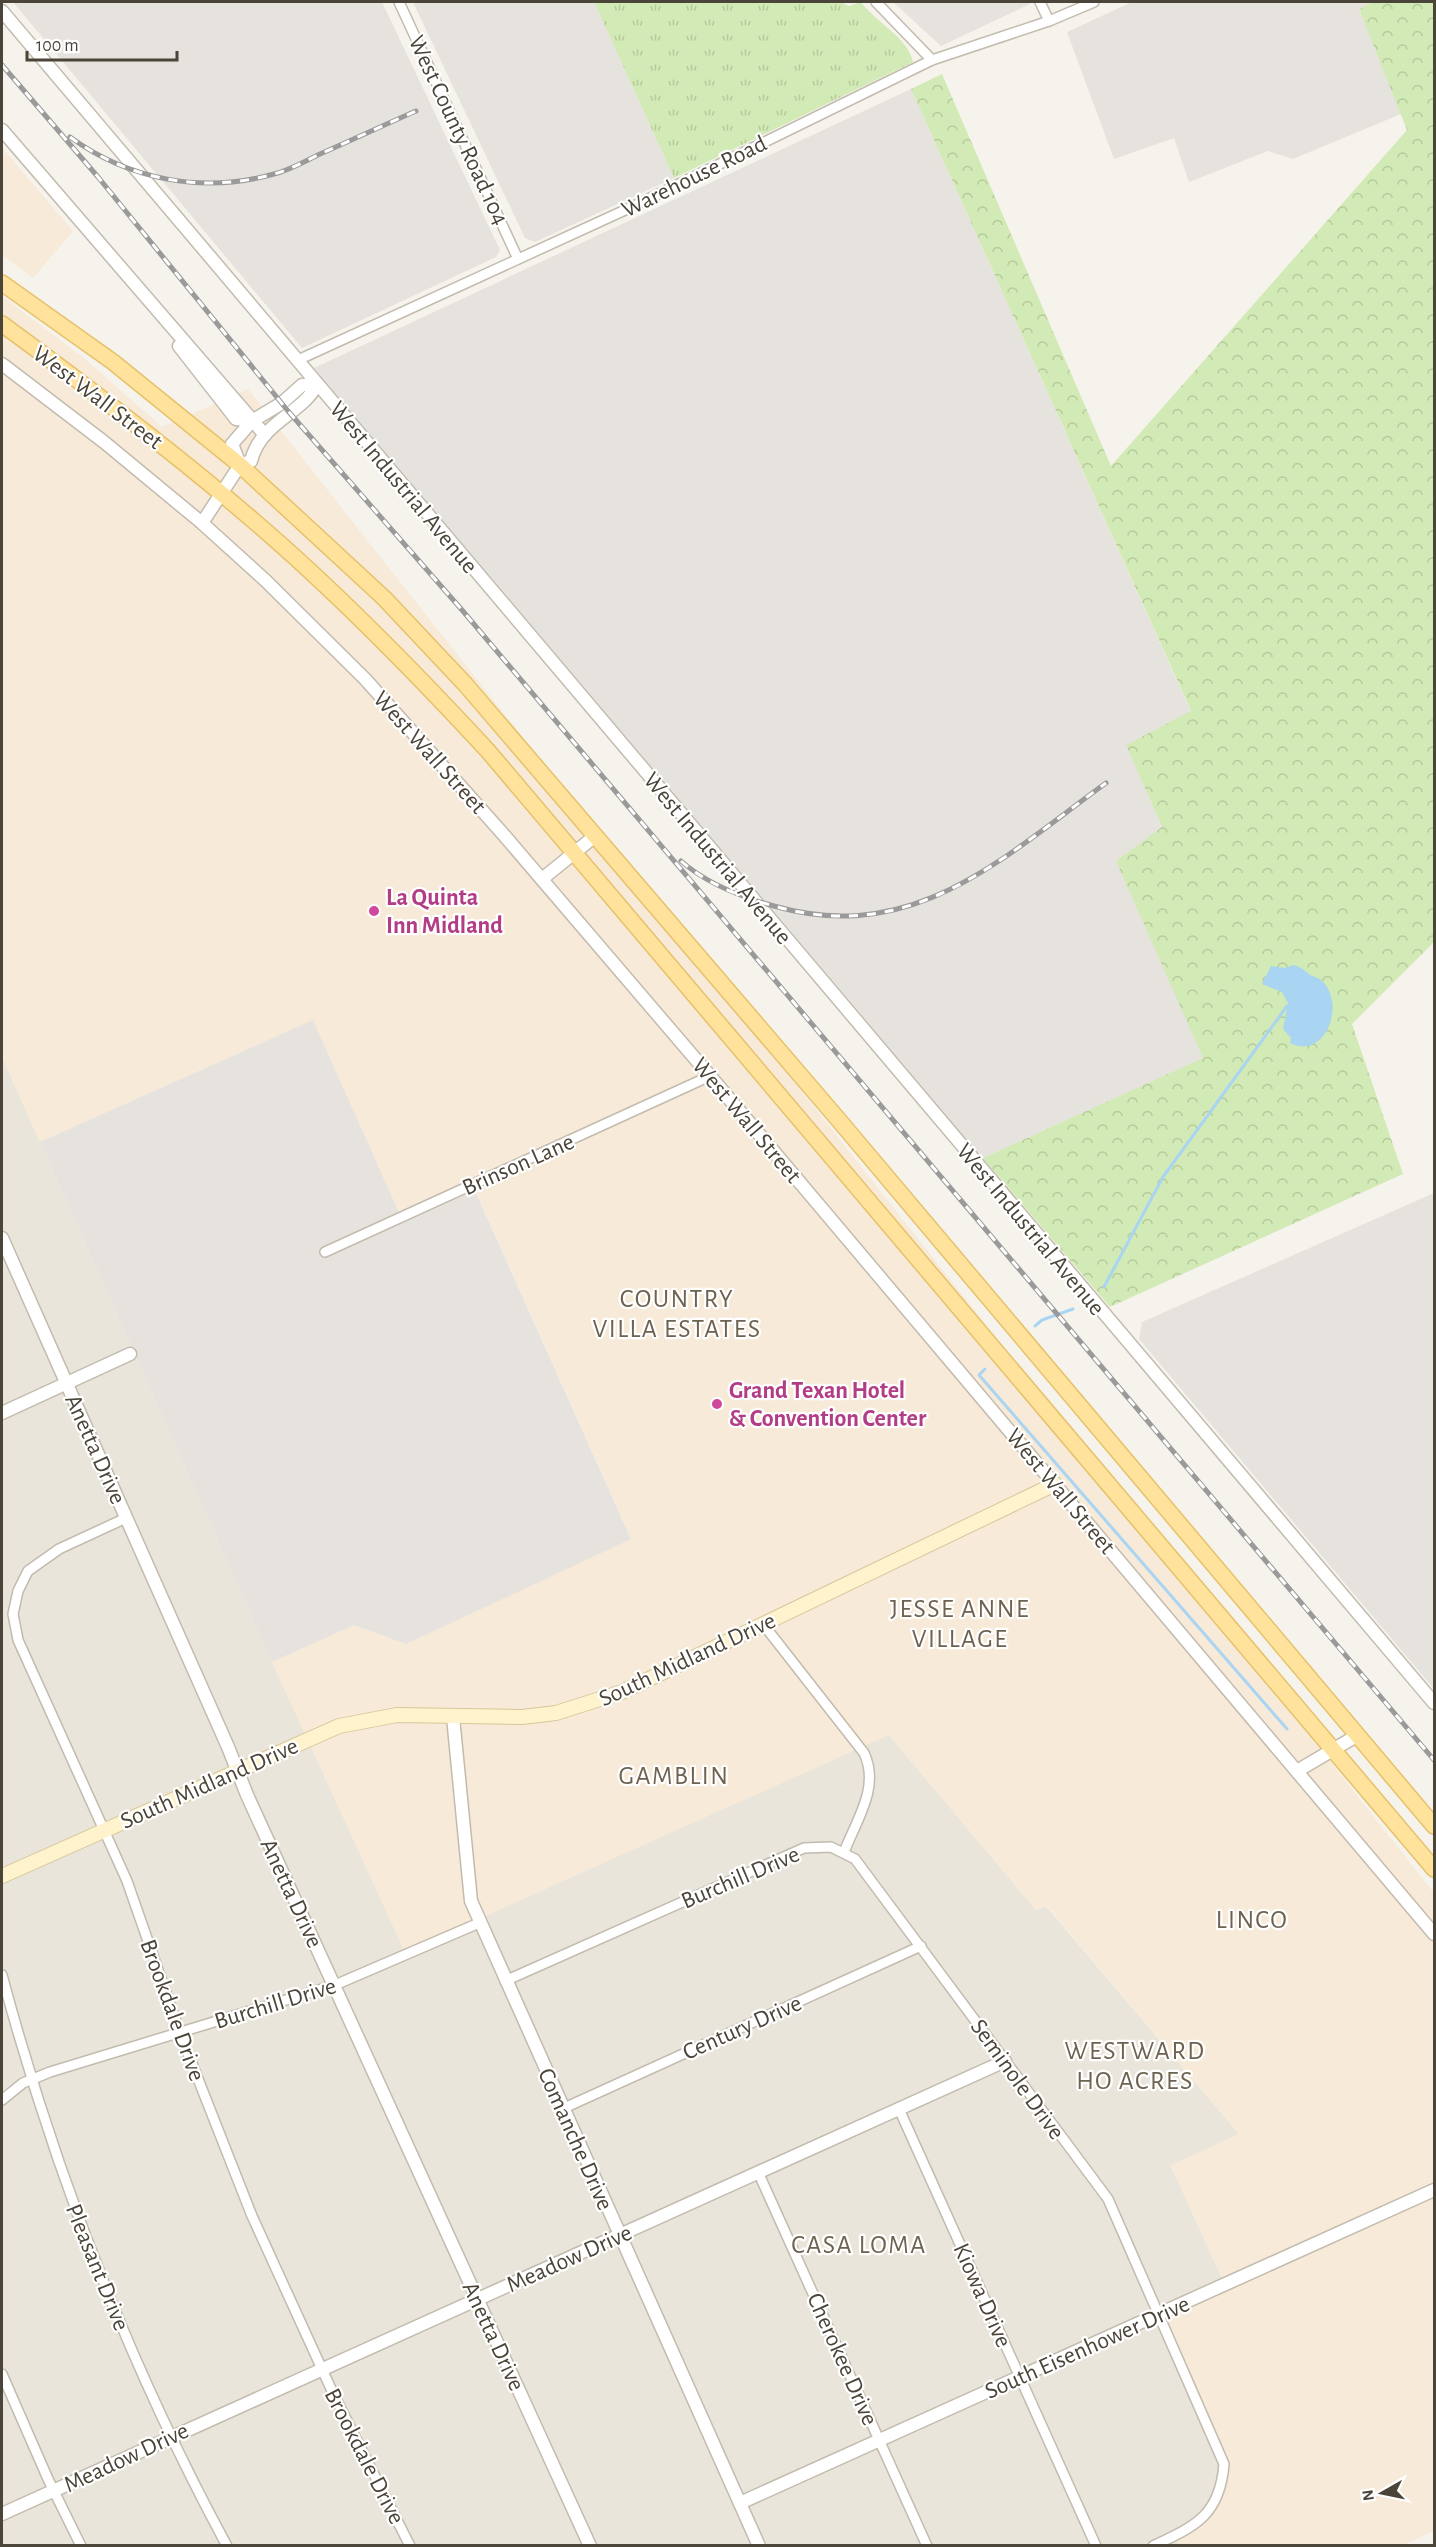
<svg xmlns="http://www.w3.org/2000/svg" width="1436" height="2547" font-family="'Alegreya Sans',sans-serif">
	<defs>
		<pattern id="grass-tufts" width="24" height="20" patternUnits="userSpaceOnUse" patternTransform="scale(1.5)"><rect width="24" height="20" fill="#d2eab5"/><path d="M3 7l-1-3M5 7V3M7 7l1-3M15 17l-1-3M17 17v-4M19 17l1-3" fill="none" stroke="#b6ca9c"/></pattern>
		<pattern id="park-crowns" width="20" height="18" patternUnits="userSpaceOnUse" patternTransform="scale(1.5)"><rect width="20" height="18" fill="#d2eab5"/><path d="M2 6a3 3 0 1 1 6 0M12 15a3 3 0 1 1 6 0" fill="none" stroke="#b6ca9c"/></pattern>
	</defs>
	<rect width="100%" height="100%" fill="#f6f3ec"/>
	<polygon fill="#eae5da" points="2,1057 272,1662 405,1952 888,1734 1036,1910 1046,1906 1239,2134 1171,2166 1226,2287 1221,2466 1215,2500 1175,2537 1179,2545 2,2545"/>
	<g fill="#f7ead8">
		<polygon points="2,148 73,231 33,278 2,255"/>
		<polygon points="2,296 85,359 162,427 248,389 1434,1893 1434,2531 1403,2545 1179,2545 1175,2537 1213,2505 1221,2466 1159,2318 1226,2287 1171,2165 1239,2134 1047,1906 1036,1910 889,1735 405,1952 272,1662 354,1625 406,1644 631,1538 473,1185 401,1217 313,1020 40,1142 2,1057"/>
	</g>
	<g fill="#e6e2dd">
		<polygon points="13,2 382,2 500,250 496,257 302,348"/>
		<polygon points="413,2 594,2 674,178 535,242 525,238"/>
		<polygon points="893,2 1029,2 1030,4 941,46"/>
		<polygon points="1132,2 1373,2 1359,9 1401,114 1293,159 1268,151 1189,182 1174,138 1114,159 1067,32"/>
		<polygon points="911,89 1191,712 1127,745 1162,828 1116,861 1204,1058 983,1158 314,368"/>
		<polygon points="313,1020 401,1217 472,1184 631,1539 406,1644 354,1625 272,1662 40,1142"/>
		<polygon points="1434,1193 1434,1689 1139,1339 1142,1322"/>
	</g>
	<path fill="url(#grass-tufts)" d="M594,2H841L849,6L861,2C875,22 908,37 913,62L674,178Z"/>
	<polygon fill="url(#park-crowns)" points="1373,2 1434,2 1434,942 1352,1024 1403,1174 1110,1307 983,1158 1203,1058 1116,861 1162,827 1126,745 1191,711 911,89 942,74 1111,466 1407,130 1359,9"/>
	<path fill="#a9d4f2" d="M1293,965C1301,967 1303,969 1309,974C1312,977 1318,977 1321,980C1347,1002 1326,1061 1290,1043L1291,1038L1283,1029L1288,1003L1282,992L1262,984L1271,966L1285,968Z"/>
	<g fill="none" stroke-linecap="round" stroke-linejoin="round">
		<g stroke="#a9d4f2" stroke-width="3">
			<polyline points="1104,1287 1163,1177 1287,1006"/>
			<polyline points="1035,1326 1042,1320 1073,1309"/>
			<polyline points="985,1369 979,1375 1287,1729"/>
		</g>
		<defs>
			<g id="minor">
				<polyline points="399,2 518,259"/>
				<polyline points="876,2 932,60"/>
				<polyline points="1040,2 1049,21"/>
				<polyline points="298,360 636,205 932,60 1049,21 1094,2"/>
				<polyline points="325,1252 710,1076"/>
				<polyline points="126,1518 59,1549 28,1571 18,1591 13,1614 18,1640 127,1881 180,2033 252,2216 332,2391 410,2546"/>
				<path d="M763,1624L864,1753C880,1787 857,1819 844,1852"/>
				<path d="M2,1975C55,2173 129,2365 227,2546"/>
				<path d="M505,1981L804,1848L831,1847L855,1859L1108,2199L1224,2464C1220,2515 1196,2526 1153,2546"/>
				<polyline points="2,2100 23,2083 50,2072 335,1985 479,1923"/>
				<polyline points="562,2109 921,1946"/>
				<polyline points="899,2109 1096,2546"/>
				<polyline points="758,2172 927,2546"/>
				<polyline points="2,2374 48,2479 81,2546"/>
			</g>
			<g id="tertiary">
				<polyline points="2,11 1434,1703"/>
				<polyline points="2,130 265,435"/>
				<polyline points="179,346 236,419 252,421"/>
				<polyline points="2,364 104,442 202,523 266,581 366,680 503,834 710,1076 1434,1934"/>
				<path d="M202,523L240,465L251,461C261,421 303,414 317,384L302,385L282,403L252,421L232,444L240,465"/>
				<polyline points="542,879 595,836"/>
				<polyline points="2,1238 228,1747 247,1795 590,2546"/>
				<polyline points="2,1413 130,1354"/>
				<polyline points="453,1717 471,1901 759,2546"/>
				<polyline points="1297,1771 1358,1735"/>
				<polyline points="740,2503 1434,2190"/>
				<polyline points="2,2514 1005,2061"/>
			</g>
			<polyline id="secondary" points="2,1876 339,1726 397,1715 522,1717 556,1713 622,1692 1055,1484"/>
			<g id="primary">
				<polyline points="2,283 113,362 240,465 384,598 465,684 837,1118 1434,1826"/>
				<path d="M2,324C88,387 174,452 255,522C338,593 414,671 488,751L1434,1869"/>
			</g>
		</defs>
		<use href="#minor" stroke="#c2bbae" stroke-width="12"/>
		<use href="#tertiary" stroke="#c2bbae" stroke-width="15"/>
		<use href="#secondary" stroke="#d6c79b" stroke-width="16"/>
		<use href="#primary" stroke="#e6c16a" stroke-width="18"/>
		<use href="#minor" stroke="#fff" stroke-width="9"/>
		<use href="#tertiary" stroke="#fff" stroke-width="12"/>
		<use href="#secondary" stroke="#fff3cd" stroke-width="14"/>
		<use href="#primary" stroke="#ffe39c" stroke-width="15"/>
		<defs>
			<g id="rail">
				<polyline points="2,65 98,177 288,411 462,610 1434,1760"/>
				<path d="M70,137C129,180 203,194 274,174C290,170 305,161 320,154C352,140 384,125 416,111"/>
				<path d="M681,861C707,884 741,897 774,906C914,946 1002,858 1106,783"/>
			</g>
		</defs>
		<use href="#rail" stroke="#9a9a9a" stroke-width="5"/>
		<use href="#rail" stroke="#fff" stroke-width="3" stroke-dasharray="9" stroke-linecap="butt"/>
	</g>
	<g fill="#d1479c" stroke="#fff" stroke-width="2">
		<circle cx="374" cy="911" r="6"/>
		<circle cx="717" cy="1404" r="6"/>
	</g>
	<g text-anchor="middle" stroke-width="4.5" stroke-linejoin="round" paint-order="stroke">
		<g font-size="24" fill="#4b4439" stroke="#fff">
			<text transform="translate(459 130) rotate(65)" y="8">West County Road 104</text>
			<text transform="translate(694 176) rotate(-26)" y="8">Warehouse Road</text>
			<text transform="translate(98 397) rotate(37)" y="8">West Wall Street</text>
			<text transform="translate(404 487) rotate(50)" y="8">West Industrial Avenue</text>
			<text transform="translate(430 752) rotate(48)" y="8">West Wall Street</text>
			<text transform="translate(718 858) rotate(50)" y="8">West Industrial Avenue</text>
			<text transform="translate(747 1120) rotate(50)" y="8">West Wall Street</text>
			<text transform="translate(518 1164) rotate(-24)" y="8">Brinson Lane</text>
			<text transform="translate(1031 1229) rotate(50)" y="8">West Industrial Avenue</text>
			<text transform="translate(96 1449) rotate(66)" y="8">Anetta Drive</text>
			<text transform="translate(1061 1491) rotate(50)" y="8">West Wall Street</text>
			<text transform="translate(687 1659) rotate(-25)" y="8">South Midland Drive</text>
			<text transform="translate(209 1783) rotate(-24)" y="8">South Midland Drive</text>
			<text transform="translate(740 1877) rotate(-23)" y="8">Burchill Drive</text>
			<text transform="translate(292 1893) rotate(65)" y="8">Anetta Drive</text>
			<text transform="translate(275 2003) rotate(-17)" y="8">Burchill Drive</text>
			<text transform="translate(173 2010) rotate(70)" y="8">Brookdale Drive</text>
			<text transform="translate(742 2027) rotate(-24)" y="8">Century Drive</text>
			<text transform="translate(1018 2079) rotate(54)" y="8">Seminole Drive</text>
			<text transform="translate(576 2139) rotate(66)" y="8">Comanche Drive</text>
			<text transform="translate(569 2258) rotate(-24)" y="8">Meadow Drive</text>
			<text transform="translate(98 2267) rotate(68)" y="8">Pleasant Drive</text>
			<text transform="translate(983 2295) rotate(66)" y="8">Kiowa Drive</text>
			<text transform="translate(494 2336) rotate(65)" y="8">Anetta Drive</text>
			<text transform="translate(1087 2347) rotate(-24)" y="8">South Eisenhower Drive</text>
			<text transform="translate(843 2359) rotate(66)" y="8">Cherokee Drive</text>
			<text transform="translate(365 2456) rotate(63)" y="8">Brookdale Drive</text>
			<text transform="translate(126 2457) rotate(-25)" y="8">Meadow Drive</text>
		</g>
		<g font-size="24" font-weight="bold" fill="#b23c85" stroke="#fff" text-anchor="start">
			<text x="386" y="905">La Quinta<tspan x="386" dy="28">Inn Midland</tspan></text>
			<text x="729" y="1398">Grand Texan Hotel<tspan x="729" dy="28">&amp; Convention Center</tspan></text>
		</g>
		<g font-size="26" letter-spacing="1.5" fill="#6e6250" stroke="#fff">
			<text x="677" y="1307">COUNTRY<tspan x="677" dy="30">VILLA ESTATES</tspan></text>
			<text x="960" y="1617">JESSE ANNE<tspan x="960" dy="30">VILLAGE</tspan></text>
			<text x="674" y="1784">GAMBLIN</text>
			<text x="1252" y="1928">LINCO</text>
			<text x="1135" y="2059">WESTWARD<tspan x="1135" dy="30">HO ACRES</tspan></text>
			<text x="859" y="2253">CASA LOMA</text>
		</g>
	</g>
	<rect width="1436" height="2547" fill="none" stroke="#4b4439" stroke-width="6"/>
	<g transform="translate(1382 2493) rotate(261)" stroke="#ffffff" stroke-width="4.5" paint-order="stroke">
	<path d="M0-4.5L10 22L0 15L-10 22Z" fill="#4b4439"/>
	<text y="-9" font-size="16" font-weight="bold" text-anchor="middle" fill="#4b4439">N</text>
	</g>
	<path d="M27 51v9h150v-9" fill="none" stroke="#4b4439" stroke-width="3"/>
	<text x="36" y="51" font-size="18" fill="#4b4439" stroke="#ffffff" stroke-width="4.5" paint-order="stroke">100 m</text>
</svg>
